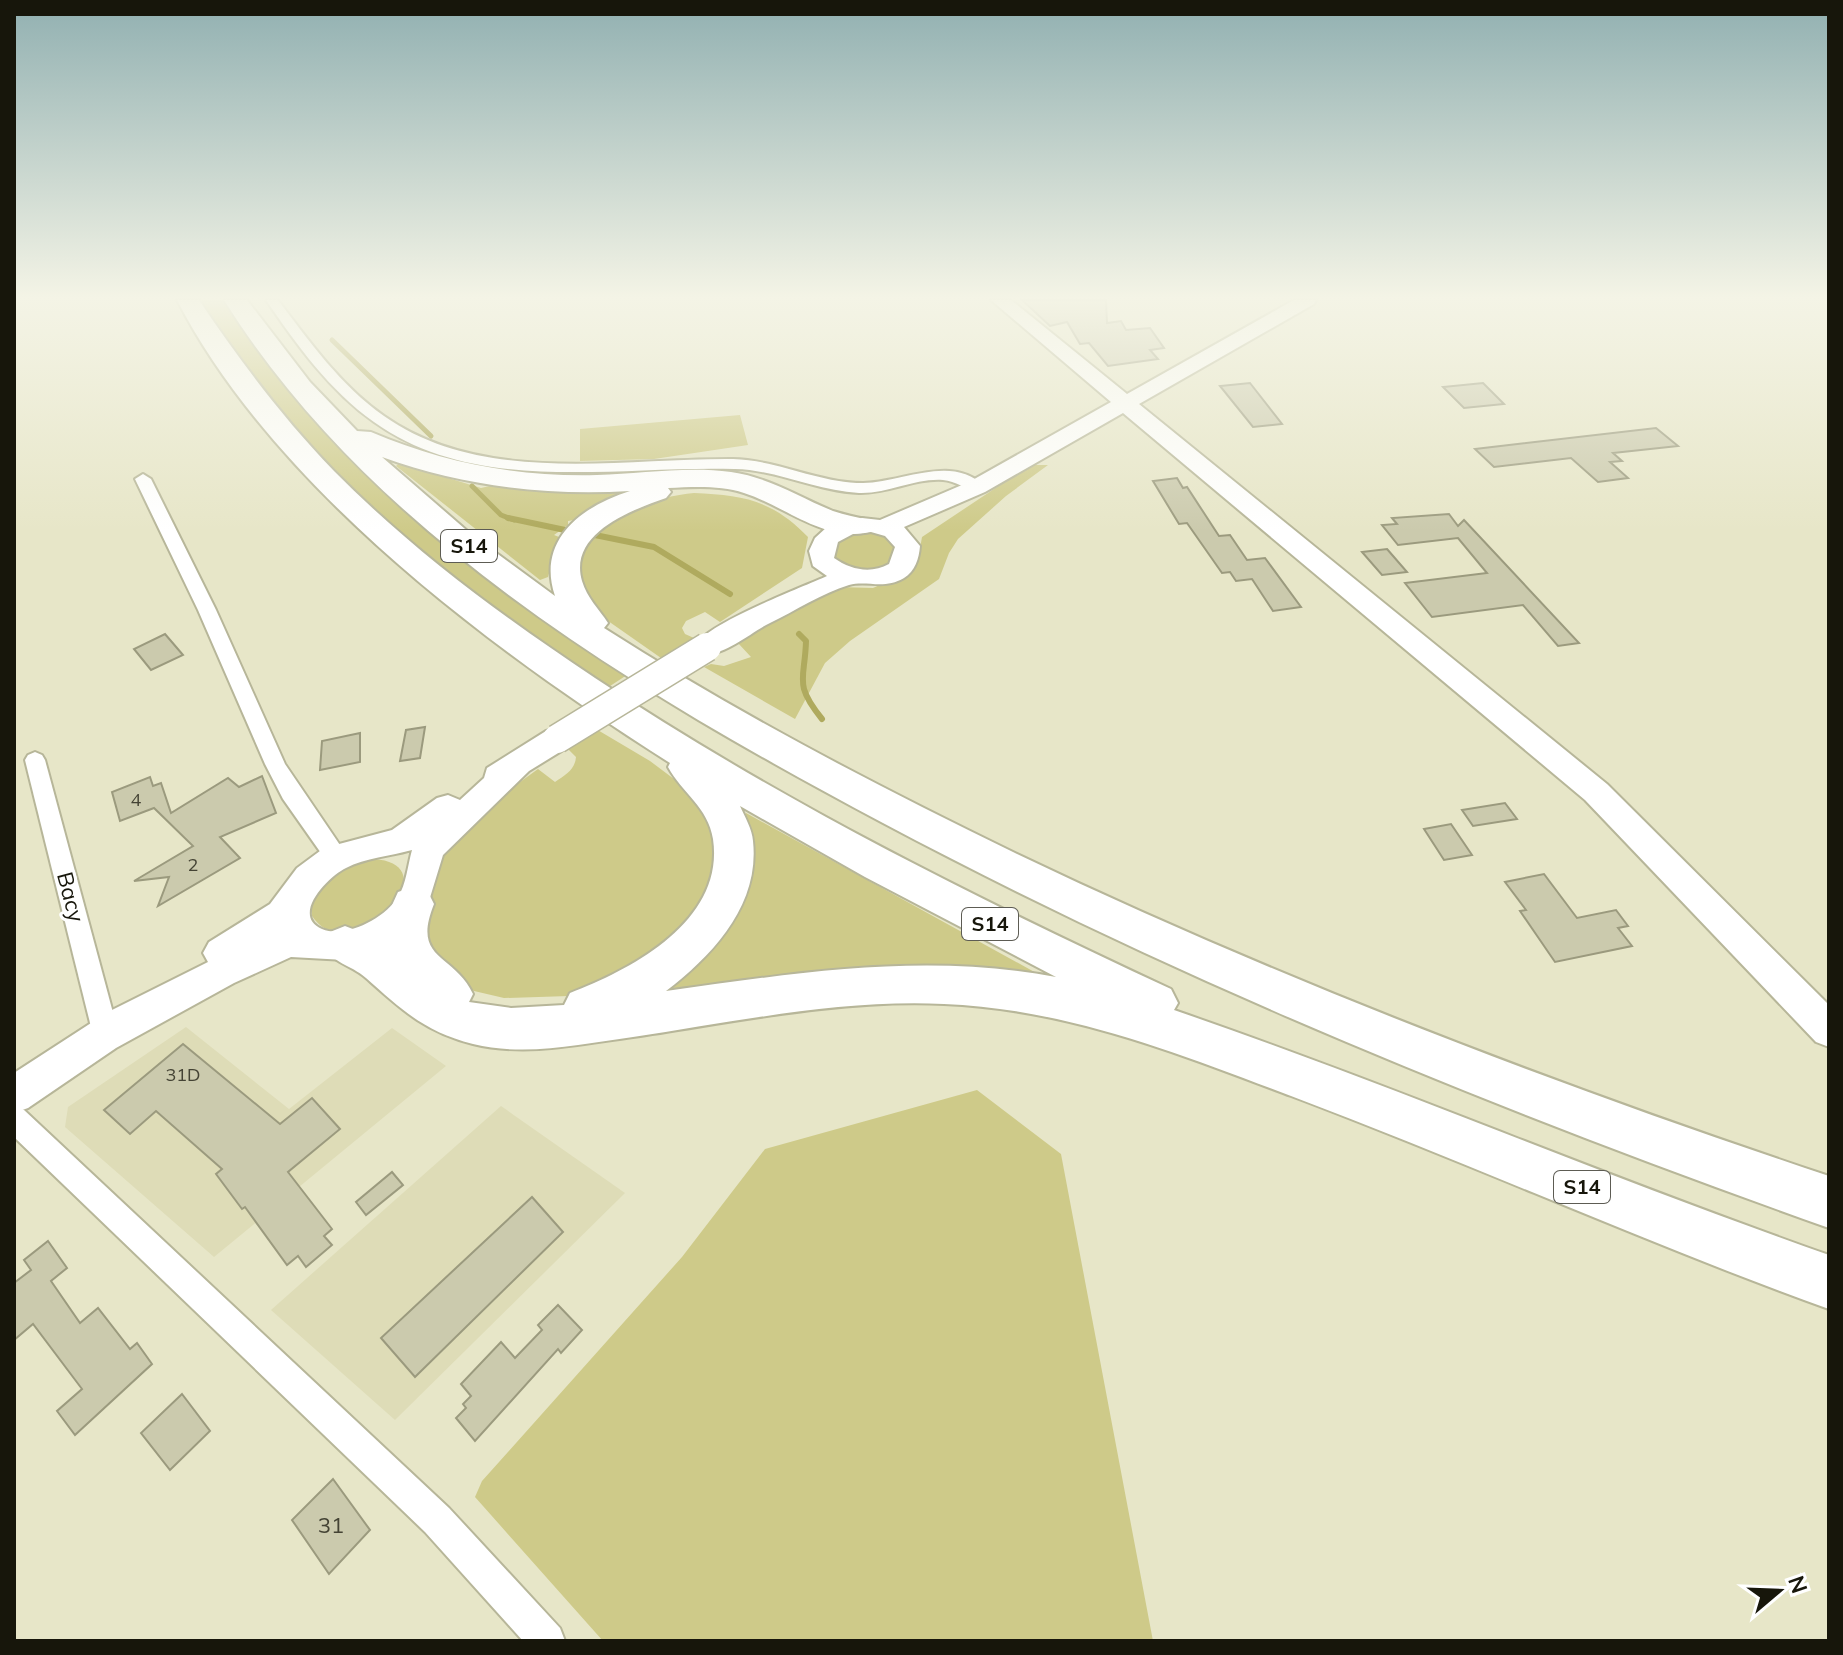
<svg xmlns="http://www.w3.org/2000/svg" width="1843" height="1655" font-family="Mulish,sans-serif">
	<rect width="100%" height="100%" fill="#e7e6c8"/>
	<g fill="#dedcb7">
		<polygon points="186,1027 289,1109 392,1028 446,1066 214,1257 65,1127 68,1107"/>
		<polygon points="501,1106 625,1193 395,1420 271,1310"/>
	</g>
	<g fill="#ceca89">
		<path d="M200,300H224L257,351L294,397L351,458L630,673L607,688C454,588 290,462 200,300Z"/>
		<polygon points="740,415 748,445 654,459 580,461 580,429"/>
		<polygon points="399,463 481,488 494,485 635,490 580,519 568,521 568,525 554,535 559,537 548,577 540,580 396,466"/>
		<polygon points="1030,465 1048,465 1006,496 958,539 949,553 939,579 850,641 825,663 795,719 704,667 711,664 724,666 751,657 738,643 795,608 838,587 873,588 909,572 918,560 922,537"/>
		<path d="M694,493C743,495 772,500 808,537L802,568L720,622L705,612L686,621L682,628L685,634L694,638L661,658L591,609L574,585C576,573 577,554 583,543C599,512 662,496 694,493Z"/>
		<path d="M859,532L882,534L897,545L888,566C870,573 842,575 832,554L839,540Z"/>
		<path d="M596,729L650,761L690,791L708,817L716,846L713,882L696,915L647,963L569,996L504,998L474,991L427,964L421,912L438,856L495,800L538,769L555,782C565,775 575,770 576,757L567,748Z"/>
		<polygon points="746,813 1038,974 656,996"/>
		<path d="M374,859C455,865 349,973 312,916C305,884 346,862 374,859Z"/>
		<polygon points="977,1090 1061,1154 1153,1641 603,1641 475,1497 482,1481 682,1257 765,1149"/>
	</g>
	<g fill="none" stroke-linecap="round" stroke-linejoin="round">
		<g stroke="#afaa5e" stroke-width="5">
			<polyline points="332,340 431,436"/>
			<polyline points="472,486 501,515 514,520"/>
		</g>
		<g stroke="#afaa5e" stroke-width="6">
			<polyline points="508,518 565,530"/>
			<polyline points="590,534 654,547 730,594"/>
			<path d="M799,634L806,641C805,680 793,683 822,719"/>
		</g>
	</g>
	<g fill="#cbcaad" stroke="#9b9a7e" stroke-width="2">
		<polygon points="1022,300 1106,300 1107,323 1121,321 1126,330 1150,328 1164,348 1150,350 1158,359 1108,366 1089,343 1080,344 1067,322 1050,326"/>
		<polygon points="1250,383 1282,424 1253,427 1220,386"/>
		<polygon points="1483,383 1504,404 1464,408 1443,387"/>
		<polygon points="1656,428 1678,446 1613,453 1622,461 1610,462 1628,478 1598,482 1571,458 1494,467 1475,449"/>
		<polygon points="1177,478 1183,488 1187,487 1219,536 1230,535 1247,560 1265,558 1301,607 1273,611 1252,579 1236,581 1230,572 1222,573 1187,523 1179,524 1153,481"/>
		<polygon points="1449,514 1458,526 1464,520 1579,643 1558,646 1523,605 1432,617 1405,583 1487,573 1458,538 1398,545 1382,525 1397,524 1392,518"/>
		<polygon points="1387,549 1407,572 1382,575 1362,552"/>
		<polygon points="165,634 183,655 151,670 134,649"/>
		<polygon points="425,727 420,758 400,761 406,730"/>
		<polygon points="360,733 360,762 320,770 322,741"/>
		<polygon points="262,776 276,813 220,837 240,858 158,906 169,877 134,881 193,846 154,808 120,821 112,792 150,777 153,786 161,783 171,813 228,778 239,787"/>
		<polygon points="1505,803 1517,819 1473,826 1462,810"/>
		<polygon points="1451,824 1472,855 1444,860 1424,829"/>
		<polygon points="1544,874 1577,918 1616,910 1628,926 1618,928 1632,946 1555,962 1520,911 1526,910 1505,882"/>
		<polygon points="183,1044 280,1124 312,1098 340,1129 288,1172 332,1229 324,1236 332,1245 306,1267 298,1256 287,1265 245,1207 242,1209 216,1174 222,1169 156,1111 130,1134 104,1110"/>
		<polygon points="392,1172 403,1185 366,1215 356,1202"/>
		<polygon points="532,1197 563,1232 415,1377 381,1338"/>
		<polygon points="48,1241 67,1268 51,1281 80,1323 98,1308 130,1349 137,1343 152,1364 75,1435 57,1411 82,1389 33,1324 14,1340 14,1283 31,1270 24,1260"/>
		<polygon points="558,1305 582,1330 561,1353 558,1349 475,1441 456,1418 466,1408 463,1404 471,1396 461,1384 501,1342 515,1358 542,1330 538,1325"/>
		<polygon points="182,1394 210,1431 170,1470 141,1433"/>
		<polygon points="333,1479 370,1530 329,1574 292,1520"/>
	</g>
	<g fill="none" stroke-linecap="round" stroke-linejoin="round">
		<defs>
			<g id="street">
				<path d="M266,300H278C309,341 341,386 384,416C483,486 620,458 733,459C777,460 819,483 863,483C902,483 952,453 985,487L977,492C965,489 956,481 943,480C915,478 888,494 859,493C817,491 777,470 735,469C617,465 477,496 374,422C330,391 296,344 266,300Z"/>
				<polygon points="143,474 151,479 216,610 285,764 344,851 347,857 344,863 336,866 328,863 283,799 265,764 198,610 135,479"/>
				<polygon points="35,752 42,755 45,760 119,1035 115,1043 106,1047 97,1043 93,1035 25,760 28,755"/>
				<polygon points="14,1106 24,1110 449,1508 560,1628 565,1641 523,1641 425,1532 14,1137"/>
			</g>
			<g id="secondary">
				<path d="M991,300H1011L1127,394L1294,300H1316L1314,304L1139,404L1607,784L1829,1005V1047L1816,1042L1585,800L1123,413L985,492L904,527L920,546C919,559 915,571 904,578C884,590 867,580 849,585C822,593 795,611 770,623C749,633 721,660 697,653L693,647C708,623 798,589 827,576L813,566L809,551L815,538L827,527L862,518L880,520L969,482L1111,402ZM871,532L885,536L895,547L889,564C871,574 851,570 834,558L838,542L853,534Z"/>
				<path d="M557,728L568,731L572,739L568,747L529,771L443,855L425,914L397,941L345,960L291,957L234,983L116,1048L28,1108L14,1113V1073L108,1012L208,962L203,953L209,942L270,904L297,868L324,848L392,830L437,798L448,795L460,800L484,778L487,768L546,731ZM412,850C408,864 406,885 398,897C385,918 346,939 322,929C290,915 329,876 346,868C365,858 391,856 412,850Z"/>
			</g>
			<g id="highway">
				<path d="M177,300H199C240,361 283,418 334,471C412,550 503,617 595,678C777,799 973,897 1171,989L1178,1003L1174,1010C1395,1086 1609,1178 1829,1255V1309C1648,1244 1472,1164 1291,1096C1177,1053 1067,1009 944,1004C840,999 735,1022 633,1037C581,1044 526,1057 473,1044C425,1032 402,1010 366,978C350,964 333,964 323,945L330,932L345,926L384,941L383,925L398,892L413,887L428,892L434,904C411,961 454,953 473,994L469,1002L511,1008L564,1005L570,993C633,969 725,920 713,839C708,807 682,793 668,767L670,763C493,651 274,488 177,300ZM740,806L865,877L1056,977C925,952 796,973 666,991C713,955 760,905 753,841C752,829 745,817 740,806Z"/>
				<path d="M224,300H247L310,382L357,431L371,432C444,463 517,477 597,475C641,474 686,466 731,472C768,477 799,497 833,511C845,515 857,517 869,520L873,526L869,532C825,543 783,505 744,493C720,485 693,487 668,488L671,492L666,498C632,510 568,533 582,581C587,598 599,609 608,623L604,628C735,712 873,784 1013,852C1278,979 1551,1083 1829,1176V1228C1505,1113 1186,984 883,823C641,694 372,537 224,300ZM382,457C463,486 545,496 630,491C582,506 536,540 555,596L472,535Z"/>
			</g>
		</defs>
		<use href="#street" stroke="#b7b699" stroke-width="4"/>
		<use href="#secondary" stroke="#b7b699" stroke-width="4"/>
		<use href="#highway" stroke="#b7b699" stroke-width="4"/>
		<use href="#street" fill="#fff" fill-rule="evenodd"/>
		<use href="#secondary" fill="#fff" fill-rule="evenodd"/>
		<use href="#highway" fill="#fff" fill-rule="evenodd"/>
		<defs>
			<polyline id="secondary-bridge" points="557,739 707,647"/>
		</defs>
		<use href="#secondary-bridge" stroke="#b7b699" stroke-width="31" stroke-linecap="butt"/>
		<use href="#secondary-bridge" stroke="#fff" stroke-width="28"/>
	</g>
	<linearGradient id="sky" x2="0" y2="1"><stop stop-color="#91b0b1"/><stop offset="0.56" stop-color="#f4f4e6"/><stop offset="1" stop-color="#f4f4e6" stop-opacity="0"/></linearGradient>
	<rect width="1843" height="531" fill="url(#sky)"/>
	<g text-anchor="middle" stroke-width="6" stroke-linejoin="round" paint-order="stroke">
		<g font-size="18" fill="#444334">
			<text x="136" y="806">4</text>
			<text x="193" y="871">2</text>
			<text x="183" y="1081">31D</text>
		</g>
		<g fill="#fff" stroke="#5d5c54" stroke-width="2">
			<rect x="441" y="530" width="56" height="32" rx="6"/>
			<rect x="962" y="908" width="56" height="32" rx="6"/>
			<rect x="1554" y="1171" width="56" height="32" rx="6"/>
		</g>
		<g font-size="20" font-weight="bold" fill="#17160b">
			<text x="469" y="553">S14</text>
			<text x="990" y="931">S14</text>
			<text x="1582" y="1194">S14</text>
		</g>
		<g font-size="22" fill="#17160b" stroke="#fff">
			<text transform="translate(71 897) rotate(75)" y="8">Bacy</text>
		</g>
		<g font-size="22" fill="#444334">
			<text x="331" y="1533">31</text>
		</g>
	</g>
	<rect width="1843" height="1655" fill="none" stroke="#17160b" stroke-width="32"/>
	<g transform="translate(1779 1591) rotate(71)" stroke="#ffffff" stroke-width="6" paint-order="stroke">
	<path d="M0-6L14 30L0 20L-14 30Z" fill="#17160b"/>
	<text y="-12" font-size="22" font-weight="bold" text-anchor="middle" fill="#17160b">N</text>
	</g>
</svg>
